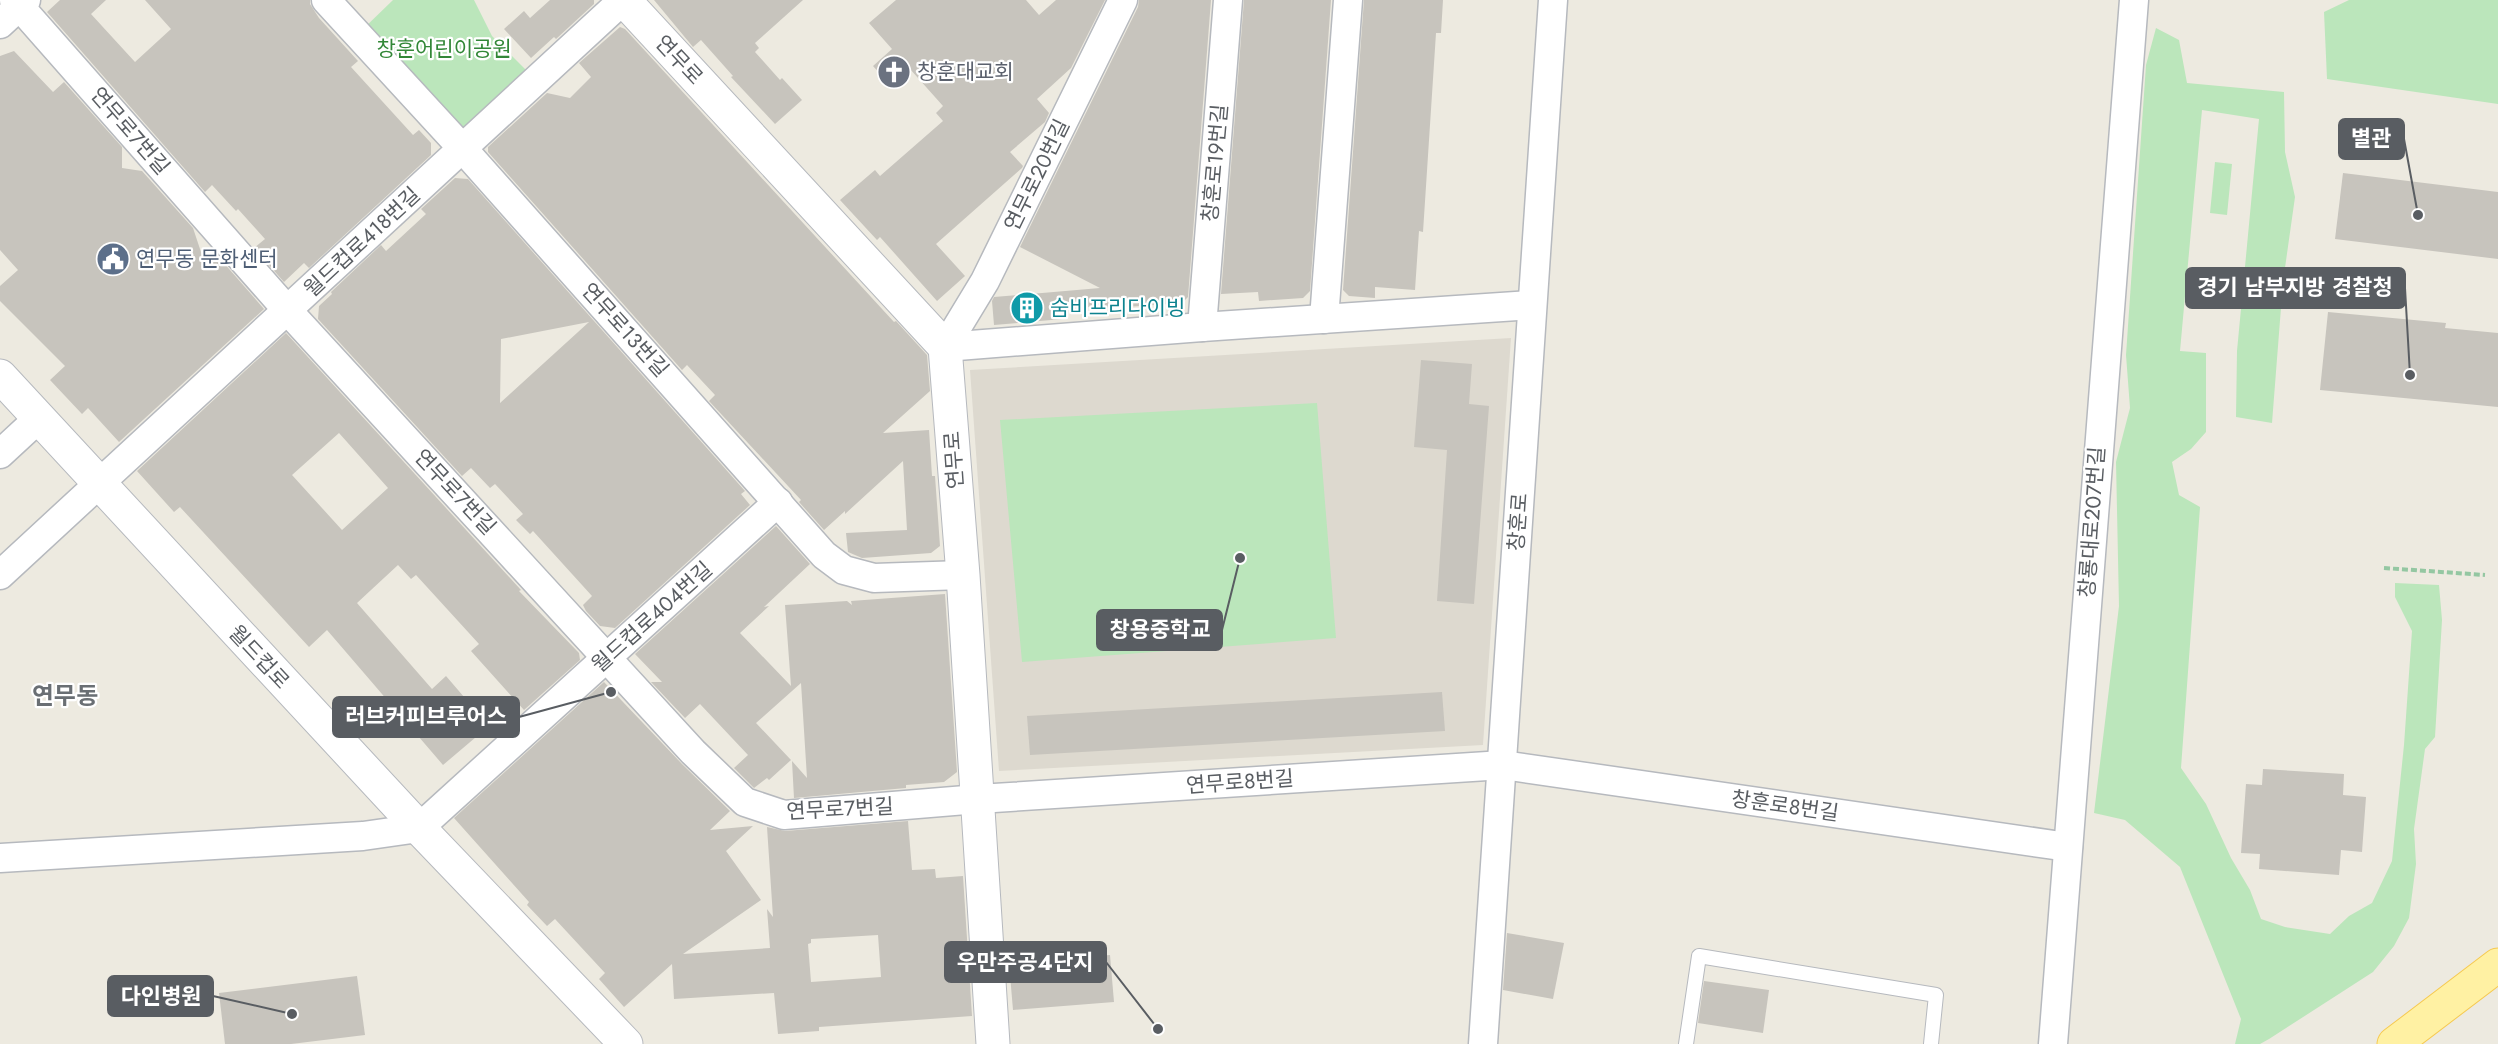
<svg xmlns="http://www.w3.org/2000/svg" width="2498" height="1044" font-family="Jost,'Noto Sans KR',sans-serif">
	<rect width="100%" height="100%" fill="#edeae0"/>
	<polygon fill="#ddd9cf" points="1511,338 1483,745 999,771 970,370"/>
	<g fill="#bbe6bb">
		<polygon points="393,0 474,0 492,36 530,74 459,133 360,32"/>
		<polygon points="2349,0 2498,0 2498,104 2327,79 2324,12"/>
		<polygon points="2156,28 2179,40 2187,83 2284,92 2285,152 2295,197 2283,282 2272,423 2236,417 2237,351 2259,119 2202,110 2180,351 2206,353 2206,432 2191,449 2172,462 2179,495 2200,507 2181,768 2206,804 2231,858 2250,890 2261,919 2285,927 2330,934 2349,916 2372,903 2392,861 2404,745 2412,631 2395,597 2395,583 2439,585 2442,620 2435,737 2425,749 2414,829 2416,864 2409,918 2394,946 2373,972 2269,1039 2260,1044 2235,1044 2241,1019 2180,867 2125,820 2094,813 2119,606 2116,462 2130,408 2126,355 2146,65"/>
		<polygon points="2215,162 2232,164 2227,215 2210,213"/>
		<polygon points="1317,403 1336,638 1022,662 1000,420"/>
	</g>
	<g fill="#c7c4bd" fill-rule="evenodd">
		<polygon points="60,0 106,0 91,14 135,62 171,29 145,0 310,0 310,4 319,18 358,61 351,67 413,135 419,130 431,143 431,155 309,268 304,263 284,282 254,248 265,239 238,209 236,211 212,185 205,192 47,12"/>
		<polygon points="550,0 594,0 594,4 556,39 554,37 531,58 504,29 524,11 530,18"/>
		<polygon points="654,0 803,0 755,43 759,48 755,52 780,80 782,78 802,100 775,124 731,77 733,76 701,40 693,47"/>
		<polygon points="896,0 1026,0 1039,15 1056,0 1105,0 1071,68 1037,99 1049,113 1045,122 1010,152 1023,166 1022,168 936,244 965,276 937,301 880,237 877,240 840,200 875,170 880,176 943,121 936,113 943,106 910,69 891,86 873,66 892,49 869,23"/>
		<polygon points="1139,0 1211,0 1188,297 1182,303 1098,309 1098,306 1062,310 1063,319 994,325 992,301 994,297 1100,288 1020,247 1138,7"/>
		<polygon points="1244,0 1331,0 1310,291 1303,298 1259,301 1258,292 1221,294"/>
		<polygon points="1364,0 1443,0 1441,33 1436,33 1423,232 1419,231 1415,290 1375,287 1375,298 1349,296 1343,290"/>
		<polygon points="620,27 625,29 894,322 896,321 927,355 930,391 883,433 929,430 932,476 935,476 940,546 931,553 862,558 848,552 846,533 907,530 903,461 845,514 845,511 824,530 799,502 801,500 709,401 715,395 687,365 682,370 488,152 488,147 547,93 570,98 591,77 579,63"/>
		<polygon points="14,51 53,92 64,82 122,147 122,168 142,171 193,228 205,264 216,254 264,309 119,442 88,408 82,414 50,380 65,366 0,301 0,286 18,270 0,250 0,56"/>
		<polygon points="2343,173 2498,192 2498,259 2335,239"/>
		<path d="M455,178L468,179L745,491L741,494L750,505L615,628L600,626L586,611L583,605L592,596L533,531L530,534L516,520L523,514L495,484L490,488L471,468L462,476L318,319L319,306L332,294L331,292L381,245L386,251L426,214L421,209ZM589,322L500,403L501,339Z"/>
		<polygon points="2328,312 2446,323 2445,328 2498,333 2498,407 2320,390"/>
		<path d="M286,333L521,590L519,591L579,653L580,660L524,710L471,651L479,644L416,575L411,579L398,565L357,603L432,689L446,676L489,726L443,765L327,630L309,647L180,507L174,512L137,471ZM339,433L388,488L342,530L292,475Z"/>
		<polygon points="1421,360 1472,364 1469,404 1489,406 1474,604 1437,601 1447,450 1414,447"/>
		<polygon points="776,526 810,564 764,607 769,606 740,633 791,686 785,605 847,601 852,605 851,601 945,594 957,772 944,782 906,785 906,788 794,798 792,761 807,778 801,683 756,723 791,760 769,780 767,778 754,788 734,768 748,755 700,704 685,718 651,682 662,682 635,654"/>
		<path d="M604,682L682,764L730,811L710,830L753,826L726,851L761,900L683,954L770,948L767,909L773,917L767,827L785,831L908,821L912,870L935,869L936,878L963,876L972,1016L819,1027V1031L778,1034L774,993L674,999L672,964L624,1007L599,979L605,973L555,919L547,926L527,905L529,902L454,818ZM878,935L881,977L811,982L808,944L811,943V939Z"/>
		<polygon points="1442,692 1445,731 1030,755 1027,716"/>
		<polygon points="2263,769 2344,774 2343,795 2366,797 2362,852 2341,850 2339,875 2259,869 2260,854 2241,853 2246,784 2262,785"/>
		<polygon points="1507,933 1564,943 1553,999 1503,990"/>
		<polygon points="1110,955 1114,1002 1013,1010 1009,963"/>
		<polygon points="357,976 365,1035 291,1044 225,1044 219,993"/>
		<polygon points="1704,981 1769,990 1763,1033 1698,1023"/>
	</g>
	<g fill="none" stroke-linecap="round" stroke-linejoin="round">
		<defs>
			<polyline id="service" points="1686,1044 1699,956 1936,995 1931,1044"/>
			<g id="minor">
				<polyline points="14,0 288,311 693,752 745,802 784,815 978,799 1503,765 2068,847"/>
				<polyline points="326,0 463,149 824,555 844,570 874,578 963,575"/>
				<polyline points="0,24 26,0"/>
				<polyline points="1324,319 1348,0"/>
				<polyline points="1202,327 1228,0"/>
				<polyline points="945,347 1202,327 1532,305"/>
				<polyline points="945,347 985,281 1123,0"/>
				<polyline points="0,454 39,418"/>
				<polyline points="0,575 623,0"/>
				<polyline points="0,858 363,836 419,828 778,502"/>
				<polyline points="1483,1044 1553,0"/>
				<polyline points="2053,1044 2134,0"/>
			</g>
			<g id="tertiary">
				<polyline points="624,0 945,347 963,575 993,1044"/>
				<polyline points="0,376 419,828 626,1044"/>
			</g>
			<polyline id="primary" points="2394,1044 2498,965"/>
		</defs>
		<use href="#service" stroke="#b6b9be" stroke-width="16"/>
		<use href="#minor" stroke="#b6b9be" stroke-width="31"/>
		<use href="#tertiary" stroke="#b6b9be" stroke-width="35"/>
		<use href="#primary" stroke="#f6c950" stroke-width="35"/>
		<polyline stroke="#94c7a2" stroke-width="4" stroke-dasharray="6 3" stroke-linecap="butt" points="2384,568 2485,575"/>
		<use href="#service" stroke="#fff" stroke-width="14"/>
		<use href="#minor" stroke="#fff" stroke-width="28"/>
		<use href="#tertiary" stroke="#fff" stroke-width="33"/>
		<use href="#primary" stroke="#fff1a3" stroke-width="33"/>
	</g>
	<defs>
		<symbol id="church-disc" viewBox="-11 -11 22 22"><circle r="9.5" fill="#6b7280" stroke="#fff"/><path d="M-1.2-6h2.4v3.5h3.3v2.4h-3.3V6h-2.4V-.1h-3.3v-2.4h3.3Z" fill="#fff"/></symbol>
		<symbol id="civic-disc" viewBox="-11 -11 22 22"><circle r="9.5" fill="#5c6f8a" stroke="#fff"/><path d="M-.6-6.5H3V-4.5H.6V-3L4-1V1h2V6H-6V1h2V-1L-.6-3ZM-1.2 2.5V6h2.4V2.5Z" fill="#fff"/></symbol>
		<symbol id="building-disc" viewBox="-11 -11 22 22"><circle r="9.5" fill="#0f9aa8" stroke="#fff"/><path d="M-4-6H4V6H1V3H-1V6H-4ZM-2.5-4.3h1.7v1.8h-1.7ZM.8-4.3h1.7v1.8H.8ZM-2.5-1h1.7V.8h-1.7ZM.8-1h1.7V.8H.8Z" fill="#fff"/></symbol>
	</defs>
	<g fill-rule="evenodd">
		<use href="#church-disc" x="875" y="53" width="38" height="38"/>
		<use href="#civic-disc" x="94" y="240" width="38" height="38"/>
		<use href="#building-disc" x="1008" y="289" width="38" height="38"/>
	</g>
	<g text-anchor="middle" stroke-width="4.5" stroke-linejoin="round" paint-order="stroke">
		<g font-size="21" fill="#328737" stroke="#fff">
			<text x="444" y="56">창훈어린이공원</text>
		</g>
		<g font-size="21" fill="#595d62" stroke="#fff">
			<text transform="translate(679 60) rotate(47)" y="7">연무로</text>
			<text transform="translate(130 131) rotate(49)" y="7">연무로7번길</text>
			<text transform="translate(1215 163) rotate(-85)" y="7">창훈로19번길</text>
			<text transform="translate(1037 175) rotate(-64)" y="7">연무로20번길</text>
			<text transform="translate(362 242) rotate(-43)" y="7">월드컵로418번길</text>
			<text transform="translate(625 330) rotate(48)" y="7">연무로13번길</text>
			<text transform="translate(954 460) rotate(-94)" y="7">연무로</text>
			<text transform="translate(455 492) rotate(47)" y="7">연무로7번길</text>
			<text transform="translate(1518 522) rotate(-86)" y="7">창훈로</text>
			<text transform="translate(2092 522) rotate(-86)" y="7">창룡대로207번길</text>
			<text transform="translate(652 617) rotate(-42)" y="7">월드컵로404번길</text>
			<text transform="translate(259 657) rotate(47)" y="7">월드컵로</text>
			<text transform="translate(1240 782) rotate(-4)" y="7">연무로8번길</text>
			<text transform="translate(1785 806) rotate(8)" y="7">창훈로8번길</text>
			<text transform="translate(840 809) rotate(-3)" y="7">연무로7번길</text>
		</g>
		<g font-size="21" fill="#5b616d" stroke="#fff" text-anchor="start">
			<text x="917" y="79">창훈대교회</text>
		</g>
		<g font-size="21" fill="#4e5e75" stroke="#fff" text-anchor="start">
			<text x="136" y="266">연무동 문화센터</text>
		</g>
		<g font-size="21" fill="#0d838f" stroke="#fff" text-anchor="start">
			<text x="1050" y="315">숨비프리다이빙</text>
		</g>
		<g font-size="24" font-weight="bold" fill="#6a6f74" stroke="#fff">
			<text x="65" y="704">연무동</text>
		</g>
	</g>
	<path fill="none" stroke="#595d62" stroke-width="2" d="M2418 215L2404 139M2410 375L2405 288M1240 558L1222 630M611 692L519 717M1158 1029L1106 962M292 1014L213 996"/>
	<g fill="#595d62" stroke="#fff" stroke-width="2">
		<circle cx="2418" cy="215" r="6"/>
		<circle cx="2410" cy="375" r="6"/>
		<circle cx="1240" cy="558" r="6"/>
		<circle cx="611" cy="692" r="6"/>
		<circle cx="1158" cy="1029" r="6"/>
		<circle cx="292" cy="1014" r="6"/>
	</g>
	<g fill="#595d62" stroke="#595d62" stroke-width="2">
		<rect x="2339" y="119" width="65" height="40" rx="6"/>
		<rect x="2186" y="268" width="219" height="40" rx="6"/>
		<rect x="1097" y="610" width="125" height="40" rx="6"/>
		<rect x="333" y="697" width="186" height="40" rx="6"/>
		<rect x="945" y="942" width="161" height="40" rx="6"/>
		<rect x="108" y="976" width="105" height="40" rx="6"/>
	</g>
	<g font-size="22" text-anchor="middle" font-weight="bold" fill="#fff">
		<text x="2371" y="146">별관</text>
		<text x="2295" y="295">경기 남부지방 경찰청</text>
		<text x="1160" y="637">창용중학교</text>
		<text x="426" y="724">러브커피브루어스</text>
		<text x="1025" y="970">우만주공4단지</text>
		<text x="161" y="1004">다인병원</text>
	</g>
</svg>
